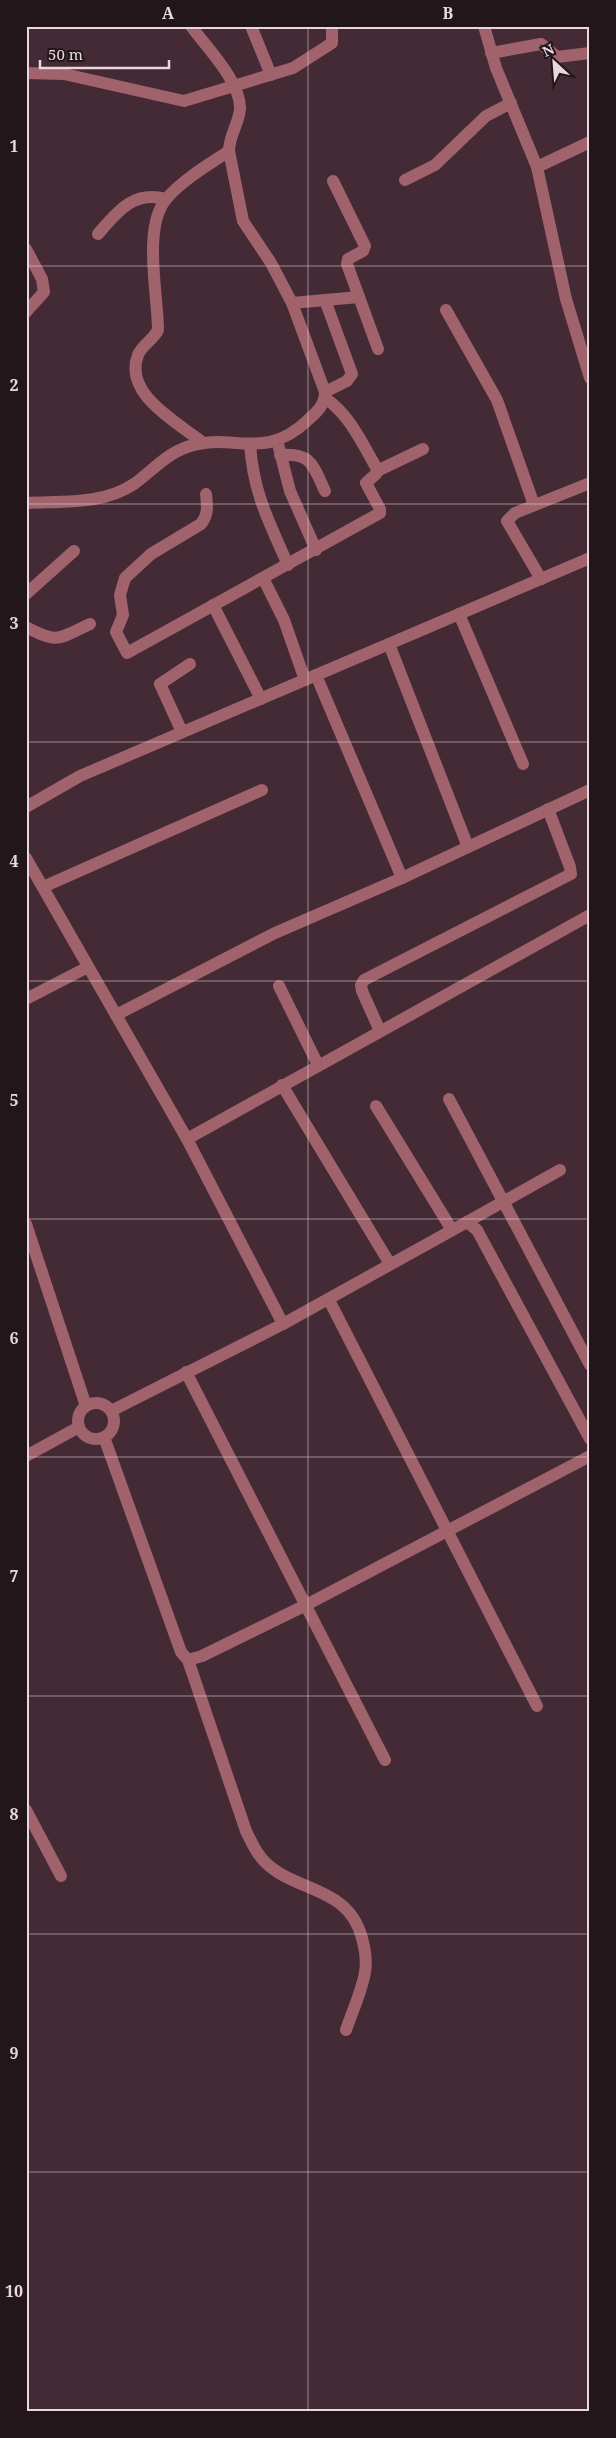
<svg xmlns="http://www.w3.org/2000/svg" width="616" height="2438" font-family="'Noto Serif',serif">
	<rect width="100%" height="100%" fill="#432a35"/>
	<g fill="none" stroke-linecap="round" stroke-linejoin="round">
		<g stroke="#a0626b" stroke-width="12">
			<polyline points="251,26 271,75"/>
			<polyline points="484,26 496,68 537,167 566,299 590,378"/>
			<polyline points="491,53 541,44 557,57 590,53"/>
			<polyline points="26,73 64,74 184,101 293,68 332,43 332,26"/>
			<polyline points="537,167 590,142"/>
			<polyline points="405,180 435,165 486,116 511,103"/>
			<polyline points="333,181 365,246 363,251 348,259 347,264 378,349"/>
			<path d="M98,234C117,212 133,190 166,199"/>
			<polyline points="26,249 42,279 44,292 26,312"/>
			<polyline points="325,300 352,374 347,381 325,392"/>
			<polyline points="292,303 359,297"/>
			<polyline points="446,310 497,400 534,505"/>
			<polyline points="277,440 290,491 316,550"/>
			<path d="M202,442C177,422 123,394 138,355C142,345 153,340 158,330C158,295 142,226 167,198C184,179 208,165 229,151"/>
			<path d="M250,444C253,492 269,522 288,565"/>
			<path d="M280,455C312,452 313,466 325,491"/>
			<polyline points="377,471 423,449"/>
			<path d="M206,494C207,505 209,514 201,524L151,554L125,578L120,595L123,615L116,632L127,653L380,513V509L366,483L376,474L377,469C362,443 350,415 325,398"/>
			<path d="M26,503C61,501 103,505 134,484C151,472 166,454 187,447C233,431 263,463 308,420C317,412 325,405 325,392L292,303L271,263L243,221L229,151C229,136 239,123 240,109C241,82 207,48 191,26"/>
			<polyline points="263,578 284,620 305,680"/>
			<polyline points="541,579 507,521 515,513 590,483"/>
			<polyline points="26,594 74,551"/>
			<polyline points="213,605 261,699"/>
			<polyline points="459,614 523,764"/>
			<path d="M26,627C58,644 58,639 90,624"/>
			<polyline points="389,644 468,847"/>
			<polyline points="316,675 402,878"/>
			<polyline points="182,732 160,684 190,664"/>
			<polyline points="26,807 80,776 590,558"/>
			<polyline points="26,858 187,1139 283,1324"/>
			<polyline points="43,887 262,790"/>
			<polyline points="279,986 318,1065"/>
			<polyline points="26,999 88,967"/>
			<polyline points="116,1015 275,933 402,878 590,790"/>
			<polyline points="380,1031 362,991 361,985 364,980 571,874 570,867 548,809"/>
			<polyline points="282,1085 390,1264"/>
			<polyline points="449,1099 590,1365"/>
			<polyline points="376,1106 452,1230"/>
			<polyline points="187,1139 590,915"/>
			<polyline points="467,1222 560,1170"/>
			<polyline points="26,1224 86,1406"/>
			<polyline points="329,1300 537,1706"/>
			<polyline points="186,1372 385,1760"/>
			<circle cx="96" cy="1421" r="18"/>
			<polyline points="111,1411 283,1324 467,1222 477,1230 590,1439"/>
			<polyline points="104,1437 181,1652 188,1660 202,1656 306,1605 590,1456"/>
			<polyline points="26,1456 79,1427"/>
			<path d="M188,1660L246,1831C251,1841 256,1853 264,1861C295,1893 348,1885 362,1938C365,1949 367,1961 365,1972C362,1991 352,2012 346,2030"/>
			<polyline points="26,1810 61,1876"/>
		</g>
	</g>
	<path fill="none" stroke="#e8d7de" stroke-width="1" stroke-opacity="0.55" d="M308,26V2412M26,266H590M26,504H590M26,742H590M26,981H590M26,1219H590M26,1457H590M26,1696H590M26,1934H590M26,2172H590"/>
	<rect width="616" height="2438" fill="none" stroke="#22161b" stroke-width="55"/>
	<g transform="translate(554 62) rotate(334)" stroke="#22161b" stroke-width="4" paint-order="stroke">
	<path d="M0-4L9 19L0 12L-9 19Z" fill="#e8d7de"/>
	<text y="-8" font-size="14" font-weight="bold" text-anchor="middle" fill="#e8d7de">N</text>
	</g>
	<path d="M40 60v8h129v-8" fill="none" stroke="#e8d7de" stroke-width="2.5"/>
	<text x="48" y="60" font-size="15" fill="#e8d7de" stroke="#22161b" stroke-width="4" paint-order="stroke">50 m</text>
	<rect x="28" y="28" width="560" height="2382" fill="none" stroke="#e8d7de" stroke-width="2"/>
	<g font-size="16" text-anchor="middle" font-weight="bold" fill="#e8d7de">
		<text x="168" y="19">A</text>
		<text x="448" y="19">B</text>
		<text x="14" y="152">1</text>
		<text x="14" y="391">2</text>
		<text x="14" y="629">3</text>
		<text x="14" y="867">4</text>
		<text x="14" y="1106">5</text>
		<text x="14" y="1344">6</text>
		<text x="14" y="1582">7</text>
		<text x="14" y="1820">8</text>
		<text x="14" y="2059">9</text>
		<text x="14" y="2297">10</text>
	</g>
</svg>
